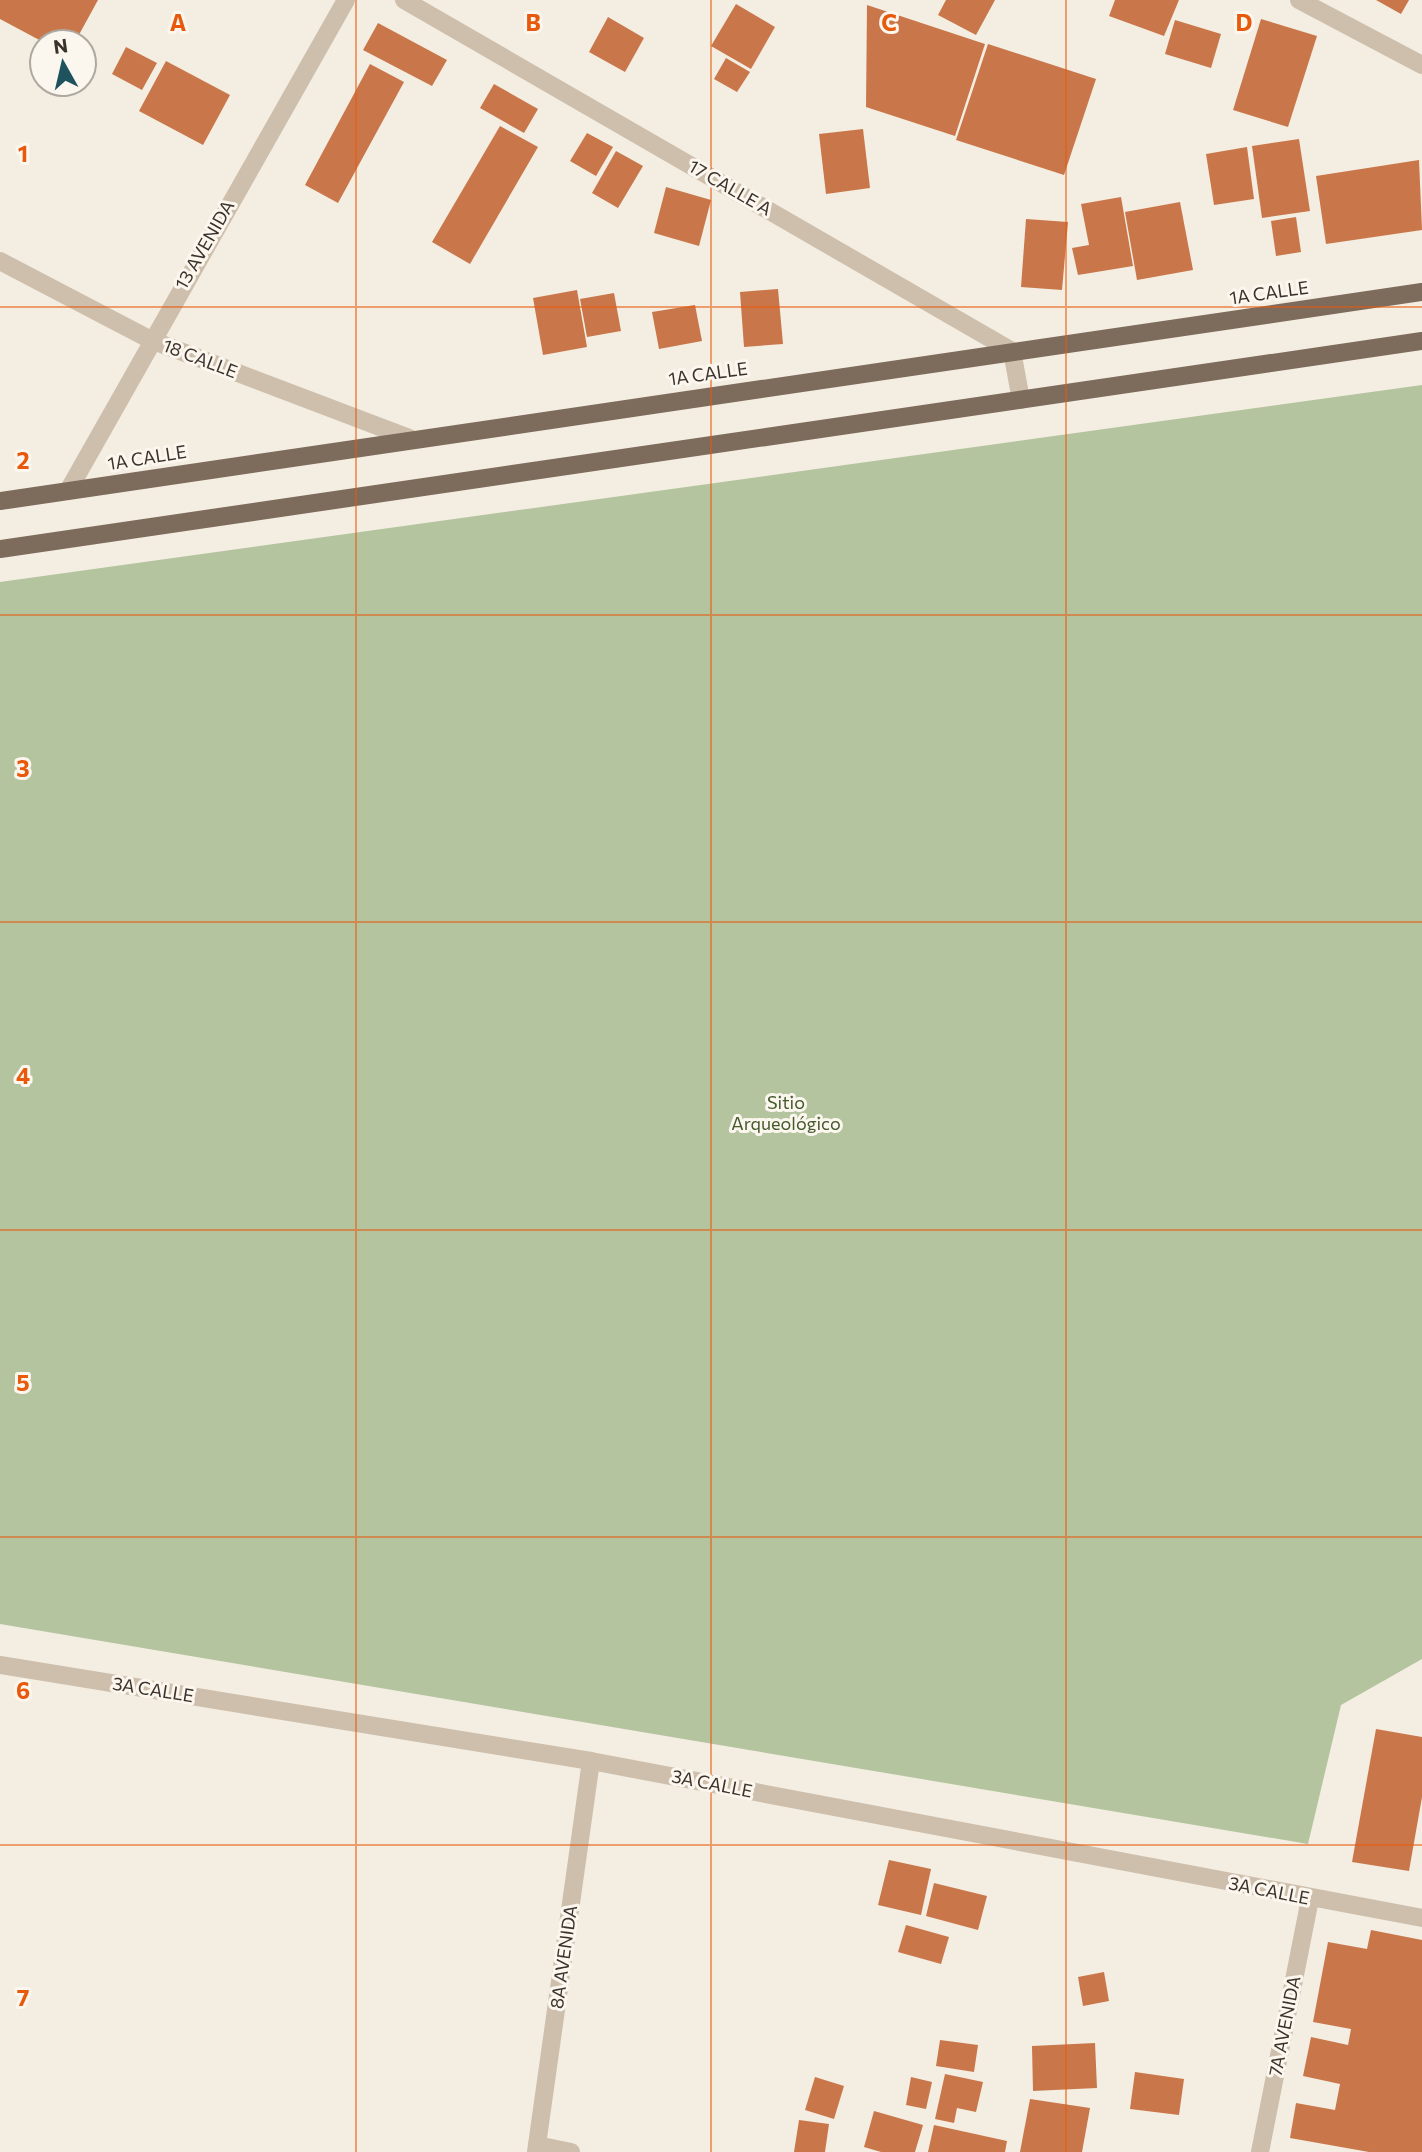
<svg xmlns="http://www.w3.org/2000/svg" width="1422" height="2152" font-family="Commissioner,sans-serif">
	<rect width="100%" height="100%" fill="#f4ede1"/>
	<polygon fill="#b4c49f" points="1422,385 1422,1659 1341,1705 1308,1844 0,1624 0,582"/>
	<g fill="#c9774a">
		<polygon points="0,0 98,0 75,42 43,42 0,19"/>
		<polygon points="946,0 995,0 976,35 938,15"/>
		<polygon points="1115,0 1179,0 1164,36 1109,16"/>
		<polygon points="1376,0 1409,0 1401,14"/>
		<polygon points="736,4 775,27 751,69 711,46"/>
		<polygon points="867,5 985,44 955,136 866,107"/>
		<polygon points="608,17 644,38 625,72 589,52"/>
		<polygon points="1261,19 1317,36 1288,127 1233,110"/>
		<polygon points="1175,20 1221,34 1211,68 1165,54"/>
		<polygon points="378,23 447,60 432,86 363,50"/>
		<polygon points="988,44 1096,79 1064,175 956,140"/>
		<polygon points="126,47 157,63 142,90 112,74"/>
		<polygon points="726,58 750,72 737,92 714,79"/>
		<polygon points="166,61 230,95 203,145 139,111"/>
		<polygon points="370,64 404,82 338,203 305,185"/>
		<polygon points="494,84 538,109 524,133 480,108"/>
		<polygon points="500,126 538,147 470,264 432,242"/>
		<polygon points="863,129 870,188 826,194 819,134"/>
		<polygon points="587,133 613,147 596,176 570,161"/>
		<polygon points="1299,139 1310,211 1262,218 1252,146"/>
		<polygon points="1247,147 1254,199 1214,205 1206,154"/>
		<polygon points="616,151 643,166 618,208 592,193"/>
		<polygon points="1419,160 1422,230 1326,244 1316,176"/>
		<polygon points="666,187 711,200 699,246 654,233"/>
		<polygon points="1121,197 1133,266 1078,275 1072,248 1089,245 1081,204"/>
		<polygon points="1180,202 1193,270 1137,280 1125,212"/>
		<polygon points="1296,217 1301,252 1276,256 1271,221"/>
		<polygon points="1026,219 1068,222 1062,290 1021,287"/>
		<polygon points="778,289 783,344 744,347 740,292"/>
		<polygon points="577,290 587,347 543,355 533,298"/>
		<polygon points="614,293 621,331 587,337 580,299"/>
		<polygon points="695,305 702,341 659,349 652,312"/>
		<polygon points="1376,1729 1422,1737 1422,1797 1409,1871 1352,1862"/>
		<polygon points="889,1860 931,1869 921,1915 878,1905"/>
		<polygon points="934,1883 987,1896 978,1930 926,1916"/>
		<polygon points="906,1925 949,1937 941,1964 898,1952"/>
		<polygon points="1371,1930 1422,1940 1422,2152 1369,2152 1290,2138 1296,2103 1335,2110 1340,2084 1303,2076 1311,2037 1348,2045 1351,2029 1313,2022 1328,1942 1367,1949"/>
		<polygon points="1104,1972 1109,2001 1083,2006 1078,1977"/>
		<polygon points="940,2040 978,2045 974,2072 936,2066"/>
		<polygon points="1095,2043 1097,2088 1033,2091 1032,2046"/>
		<polygon points="1135,2072 1184,2079 1179,2115 1130,2109"/>
		<polygon points="945,2074 983,2082 976,2112 957,2108 954,2123 935,2119"/>
		<polygon points="815,2077 844,2086 834,2119 805,2110"/>
		<polygon points="911,2077 932,2082 926,2109 906,2105"/>
		<polygon points="1030,2099 1090,2108 1082,2152 1020,2152"/>
		<polygon points="874,2111 923,2125 915,2152 881,2152 864,2147"/>
		<polygon points="799,2120 829,2124 825,2152 794,2152"/>
		<polygon points="934,2125 1007,2141 1005,2152 928,2152"/>
	</g>
	<g fill="none" stroke-linecap="round" stroke-linejoin="round">
		<g stroke="#cdbfac" stroke-width="18">
			<polyline points="404,0 1012,351 1021,400"/>
			<polyline points="1299,0 1422,65"/>
			<polyline points="0,261 151,340 409,438"/>
			<polyline points="68,491 346,0"/>
			<polyline points="0,1665 591,1761 1422,1918"/>
			<polyline points="537,2145 571,2152"/>
			<polyline points="536,2152 591,1761"/>
			<polyline points="1260,2152 1310,1899"/>
		</g>
		<g stroke="#7d6b5c" stroke-width="18">
			<polyline points="0,501 1422,292"/>
			<polyline points="0,549 1422,341"/>
		</g>
	</g>
	<path fill="none" stroke="#e8590c" stroke-width="2" stroke-opacity="0.55" d="M356,0V2152M711,0V2152M1066,0V2152M0,307H1422M0,615H1422M0,922H1422M0,1230H1422M0,1537H1422M0,1845H1422"/>
	<g text-anchor="middle" stroke-width="6" stroke-linejoin="round" paint-order="stroke">
		<g font-size="18" fill="#3b322b" stroke="#fbf6ee">
			<text transform="translate(730 188) rotate(30)" y="6">17 CALLE A</text>
			<text transform="translate(205 245) rotate(-60)" y="6">13 AVENIDA</text>
			<text transform="translate(1269 293) rotate(-8)" y="6">1A CALLE</text>
			<text transform="translate(200 359) rotate(21)" y="6">18 CALLE</text>
			<text transform="translate(708 374) rotate(-8)" y="6">1A CALLE</text>
			<text transform="translate(147 458) rotate(-9)" y="6">1A CALLE</text>
			<text transform="translate(153 1690) rotate(9)" y="6">3A CALLE</text>
			<text transform="translate(712 1784) rotate(11)" y="6">3A CALLE</text>
			<text transform="translate(1269 1891) rotate(11)" y="6">3A CALLE</text>
			<text transform="translate(564 1957) rotate(-82)" y="6">8A AVENIDA</text>
			<text transform="translate(1285 2026) rotate(-79)" y="6">7A AVENIDA</text>
		</g>
		<g font-size="18" fill="#455a2d" stroke="#fbf6ee">
			<text x="786" y="1109">Sitio<tspan x="786" dy="21">Arqueológico</tspan></text>
		</g>
	</g>
	<g font-size="23" text-anchor="middle" font-weight="bold" fill="#e8590c" stroke="#fbf6ee" stroke-width="6" stroke-linejoin="round" paint-order="stroke">
		<text x="178" y="31">A</text>
		<text x="533" y="31">B</text>
		<text x="889" y="31">C</text>
		<text x="1244" y="31">D</text>
		<text x="23" y="162">1</text>
		<text x="23" y="469">2</text>
		<text x="23" y="777">3</text>
		<text x="23" y="1084">4</text>
		<text x="23" y="1391">5</text>
		<text x="23" y="1699">6</text>
		<text x="23" y="2006">7</text>
	</g>
	<g transform="translate(63 63) rotate(352)"><circle r="33" fill="#fbf6ee" stroke="#aea8a0" stroke-width="2"/>
	<path d="M0-5L12 26L0 18L-12 26Z" fill="#1e535e"/>
	<text y="-10" font-size="19" font-weight="bold" text-anchor="middle" fill="#3b322b">N</text>
	</g>
</svg>
